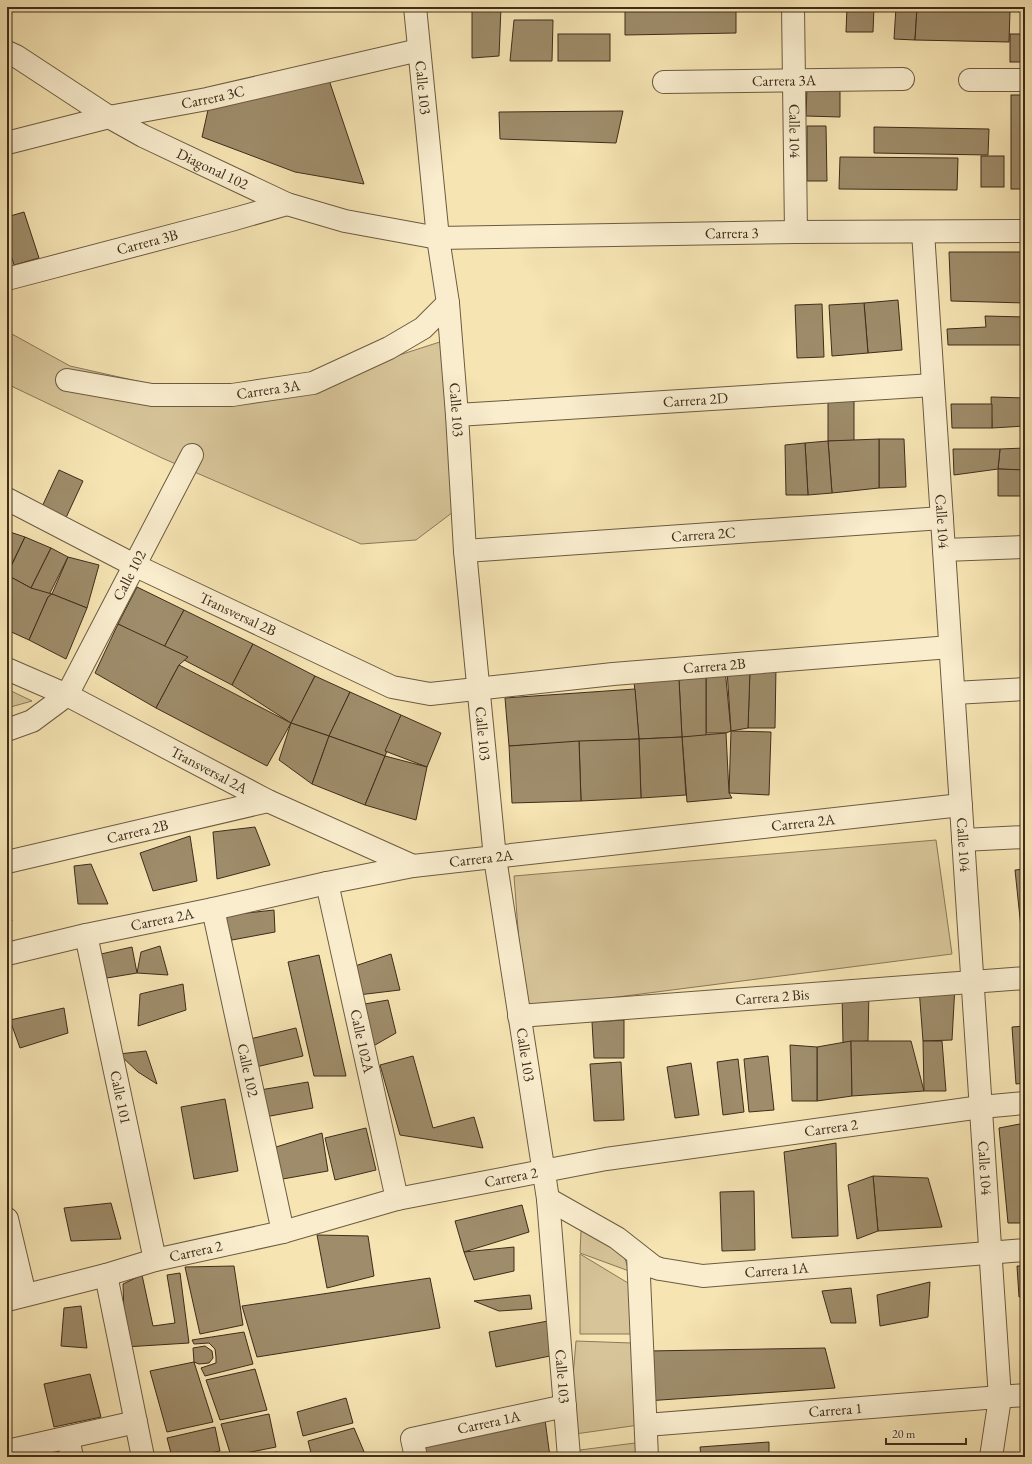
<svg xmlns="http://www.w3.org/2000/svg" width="1032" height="1464" font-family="'EB Garamond',serif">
	<rect width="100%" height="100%" fill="#f6e4b3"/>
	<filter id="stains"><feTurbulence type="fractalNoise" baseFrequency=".005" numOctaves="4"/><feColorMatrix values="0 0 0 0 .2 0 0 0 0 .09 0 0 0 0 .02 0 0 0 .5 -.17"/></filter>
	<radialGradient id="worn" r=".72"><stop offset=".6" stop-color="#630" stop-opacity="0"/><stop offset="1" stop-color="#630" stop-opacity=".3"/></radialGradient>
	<g fill="#d7c599" stroke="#8a795a">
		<polygon points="7,329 10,333 70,366 186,392 353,370 449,339 457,509 416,540 361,544 162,458 7,384"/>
		<polygon points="7,689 32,701 7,708"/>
		<polygon points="936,840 952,954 524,1009 514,876"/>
		<polygon points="581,1231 619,1241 629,1271 580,1253"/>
		<polygon points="580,1254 633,1286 635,1334 580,1334"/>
		<polygon points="576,1341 631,1343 639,1425 568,1435"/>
		<polygon points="643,1442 643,1457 572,1457 572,1451"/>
	</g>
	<g fill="#9e8c6a" stroke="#3e2d1b">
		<polygon points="472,7 501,7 499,56 472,58"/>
		<polygon points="847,7 874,7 873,32 846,32"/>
		<polygon points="896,7 917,8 915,40 894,39"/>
		<polygon points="1010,7 1025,7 1025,12 1010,11"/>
		<polygon points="917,8 1010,11 1009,42 915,40"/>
		<polygon points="736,9 736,33 625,35 625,11"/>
		<polygon points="514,20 553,20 552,61 510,61"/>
		<rect x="558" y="34" width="52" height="27"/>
		<rect x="1010" y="34" width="15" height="28"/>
		<polygon points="329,80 364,184 295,172 202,137 208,110"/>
		<polygon points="807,87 840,88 840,117 806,116"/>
		<rect x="1011" y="95" width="14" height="94"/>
		<polygon points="623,111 616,143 500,139 499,112"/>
		<polygon points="807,126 826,126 827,181 807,181"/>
		<polygon points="874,127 989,129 988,155 874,153"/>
		<rect x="981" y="156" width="23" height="31"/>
		<polygon points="840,157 958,158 957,190 839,189"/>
		<polygon points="24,212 39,258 14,265 7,242 7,217"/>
		<polygon points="949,252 1025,252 1025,303 951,301"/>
		<polygon points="898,300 902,350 868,353 864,303"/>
		<polygon points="864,303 868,353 832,356 829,305"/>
		<polygon points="822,304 824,357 797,358 795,305"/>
		<polygon points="985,316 1025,317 1025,345 948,345 947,329 986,327"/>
		<polygon points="991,397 1025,398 1025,426 992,428"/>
		<polygon points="854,400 854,441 828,441 828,401"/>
		<polygon points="951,404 992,404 992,428 952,428"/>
		<polygon points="879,439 904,439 906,487 879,488"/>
		<polygon points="879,439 879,488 832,493 828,441"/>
		<polygon points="828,441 832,493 808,495 805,443"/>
		<polygon points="805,443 808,495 786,495 785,445"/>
		<polygon points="1025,448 1025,470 998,469 1000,449"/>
		<polygon points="953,449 1000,449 998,469 954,475"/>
		<polygon points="998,469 1025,470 1025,496 998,496"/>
		<polygon points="59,470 83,481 64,522 40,511"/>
		<polygon points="7,531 25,537 7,574"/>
		<polygon points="25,537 51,548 31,588 7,575"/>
		<polygon points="51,548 68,557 48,597 31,588"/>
		<polygon points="68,557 99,565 87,608 52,594"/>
		<polygon points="7,575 31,588 52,594 48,597 29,640 7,630"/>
		<polygon points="137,587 184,610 163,649 118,624"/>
		<polygon points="52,594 87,608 66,659 29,640 48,597"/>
		<polygon points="184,610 253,644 232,685 163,649"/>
		<polygon points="118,624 188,657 179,665 156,708 95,673"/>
		<polygon points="253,644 315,676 291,723 232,685"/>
		<polygon points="179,665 291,723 267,766 156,708"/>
		<polygon points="750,666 776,666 775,728 748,728"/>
		<polygon points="725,669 731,731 726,733 706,733 706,677"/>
		<polygon points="727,670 750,671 748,728 731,731"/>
		<polygon points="315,676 350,692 329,736 291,723"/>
		<polygon points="706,677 706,739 682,737 679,680"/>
		<polygon points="679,680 682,737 639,739 634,681"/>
		<polygon points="635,689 639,739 509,746 505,698"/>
		<polygon points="350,692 401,715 385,756 329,736"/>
		<polygon points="401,715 441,733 427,767 385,751"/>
		<polygon points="291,723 329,736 312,784 279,760"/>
		<polygon points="731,731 771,732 769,795 729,793"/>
		<polygon points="726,733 729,793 732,798 687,802 682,737"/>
		<polygon points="329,736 385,756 365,805 312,784"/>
		<polygon points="682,737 686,795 641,798 639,739"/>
		<polygon points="639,739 641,798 581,801 579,741"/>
		<polygon points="579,741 581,801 512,803 509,746"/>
		<polygon points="385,756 427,767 416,820 365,805"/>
		<polygon points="255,827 270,865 217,879 213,832"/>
		<polygon points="190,836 197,881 153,891 140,853"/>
		<polygon points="91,864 108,904 78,904 74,866"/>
		<polygon points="1025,869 1025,947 1023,947 1015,870"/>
		<polygon points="7,905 12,921 7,923"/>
		<polygon points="274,910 275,932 232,940 228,928 220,916"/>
		<polygon points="160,946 168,975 137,973 141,952"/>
		<polygon points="132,947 137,973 107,978 101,954"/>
		<polygon points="391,954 400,990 358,995 352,967"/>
		<polygon points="319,955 346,1076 314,1076 288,962"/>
		<polygon points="183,984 186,1010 138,1026 140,994"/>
		<polygon points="955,985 952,1040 923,1041 919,988"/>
		<polygon points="869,989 868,1041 843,1043 842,992"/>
		<polygon points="388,1000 396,1033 368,1049 359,1005"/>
		<polygon points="64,1008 68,1033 20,1048 10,1020"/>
		<polygon points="624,1020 624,1058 594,1058 592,1022"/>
		<polygon points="1025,1026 1025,1083 1016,1084 1012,1027"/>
		<polygon points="296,1028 303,1056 256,1067 250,1039"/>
		<polygon points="851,1041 852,1096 817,1101 817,1047"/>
		<polygon points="851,1041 911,1041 924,1091 852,1096"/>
		<polygon points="923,1041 942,1041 946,1091 924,1091"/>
		<polygon points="790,1045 817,1047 817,1101 792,1101"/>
		<polygon points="146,1051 157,1084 138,1072 119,1054"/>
		<polygon points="413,1056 433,1128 474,1117 483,1148 400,1135 380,1065"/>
		<polygon points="768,1056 774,1110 749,1112 744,1059"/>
		<polygon points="738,1059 744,1112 723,1115 717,1062"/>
		<polygon points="621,1062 624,1120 594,1121 590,1064"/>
		<polygon points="691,1063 699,1115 675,1118 667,1067"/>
		<polygon points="308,1082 313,1108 265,1117 260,1090"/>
		<polygon points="225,1099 238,1171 194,1179 181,1107"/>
		<polygon points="1025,1123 1025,1223 1008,1223 999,1128"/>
		<polygon points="366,1128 376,1170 335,1180 325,1138"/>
		<polygon points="322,1133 328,1171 277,1180 276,1147"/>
		<polygon points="836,1143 838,1236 792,1238 784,1152"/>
		<polygon points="873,1176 928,1178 942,1227 878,1231"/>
		<polygon points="873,1176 878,1231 857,1239 848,1185"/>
		<polygon points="754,1191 755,1250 722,1251 720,1192"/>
		<polygon points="111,1203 121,1239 71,1241 64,1208"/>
		<polygon points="522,1205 529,1232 464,1252 455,1221"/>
		<polygon points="317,1235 368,1236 374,1276 327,1288"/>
		<polygon points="514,1247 514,1271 474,1280 464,1252"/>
		<polygon points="234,1266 243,1325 200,1334 185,1267"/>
		<polygon points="1017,1266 1025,1266 1025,1296 1019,1297"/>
		<polygon points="180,1273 189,1343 125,1347 123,1284 142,1275 153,1326 175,1323 167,1275"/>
		<polygon points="430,1278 440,1328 257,1357 242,1306"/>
		<polygon points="930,1282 928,1317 880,1326 877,1295"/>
		<polygon points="851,1288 856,1323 831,1323 822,1291"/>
		<polygon points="530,1295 532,1309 499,1311 474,1301"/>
		<polygon points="81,1306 87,1348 61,1346 64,1308"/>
		<polygon points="548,1321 555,1355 496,1367 489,1332"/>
		<polygon points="1022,1329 1025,1329 1025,1361"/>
		<polygon points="244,1332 253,1364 205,1376 201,1368 216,1363 216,1357 215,1349 209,1343 194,1344 192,1340"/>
		<polygon points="205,1346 212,1351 213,1358 209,1363 199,1364 194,1362 193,1348"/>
		<polygon points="825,1348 835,1388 646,1401 648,1351"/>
		<polygon points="194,1362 213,1422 167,1432 150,1371"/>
		<polygon points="255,1369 267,1410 220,1420 206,1380"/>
		<polygon points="90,1374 101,1417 54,1427 44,1384"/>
		<polygon points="346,1398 353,1423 303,1436 297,1412"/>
		<polygon points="544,1412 550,1457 418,1457 412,1439"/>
		<polygon points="269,1414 276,1447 231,1456 221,1424"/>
		<polygon points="215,1427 220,1451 193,1457 172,1457 167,1438"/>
		<polygon points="354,1428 365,1454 355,1457 312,1457 308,1441"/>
		<polygon points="58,1442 61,1457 7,1457"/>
		<polygon points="769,1442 769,1457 701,1457 700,1447"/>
		<polygon points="277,1452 278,1457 251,1457"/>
	</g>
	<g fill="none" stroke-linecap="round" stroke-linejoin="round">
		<defs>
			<g id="minor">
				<path id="s1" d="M415,7L438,238L448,303L457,415L465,551L495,858L548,1199L569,1457"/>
				<path id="s2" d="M793,7L796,232"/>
				<path id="s3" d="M7,52L16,56L109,117L143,136L287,204L345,221L438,238L796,232L1025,231"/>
				<polyline points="970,80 1025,80"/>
				<path id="s4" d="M664,82L903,79"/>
				<path id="s5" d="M7,143L109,117L207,99L419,50"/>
				<path id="s6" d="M923,232L1000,1398L991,1457"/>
				<path id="s7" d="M7,279L231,220L287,204"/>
				<path id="s8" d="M67,380L152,395H232L313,383L389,348L423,328L448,303"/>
				<path id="s9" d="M457,415L933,385"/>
				<path id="s10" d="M7,499L134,565L392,687L430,694L613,674L950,647"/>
				<polyline points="944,550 1025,547"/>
				<path id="s11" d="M465,551L942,518"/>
				<path id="s12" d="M7,669L67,695L268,801L413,866"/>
				<polyline points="954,693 1025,689"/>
				<path id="s13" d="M7,730L32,721L67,695L192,455"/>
				<polyline points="963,840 1025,837"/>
				<path id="s14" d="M7,862L268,801"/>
				<path id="s15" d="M327,883L397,1199"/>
				<path id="s16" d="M213,909L283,1232"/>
				<path id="s17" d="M86,935L155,1260"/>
				<path id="s18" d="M7,954L86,935L213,909L327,883L413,866L961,805"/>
				<path id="s19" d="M519,1016L1025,978"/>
				<path id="s20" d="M548,1199L617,1238L654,1267L660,1269L703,1276L1025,1250"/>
				<polyline points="7,1219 25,1295"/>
				<polyline points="638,1255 647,1457"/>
				<polyline points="106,1275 143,1457"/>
				<path id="s21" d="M7,1300L106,1275L155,1260L283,1232L397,1199L606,1159L981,1107L1025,1103"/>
				<path id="s22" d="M646,1425L1025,1395"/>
				<polyline points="68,1438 72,1457"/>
				<polyline points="7,1451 136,1422"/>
				<path id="s23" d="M416,1457L412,1439L565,1406"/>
			</g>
		</defs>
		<use href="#minor" stroke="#6c5b41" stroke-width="24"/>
		<use href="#minor" stroke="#f9edce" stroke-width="22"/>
	</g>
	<g text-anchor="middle" stroke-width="4" stroke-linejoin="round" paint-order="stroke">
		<g font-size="15" fill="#3e2d1b" stroke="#f9edce">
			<text dy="5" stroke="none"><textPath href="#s4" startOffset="120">Carrera 3A</textPath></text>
			<text dy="5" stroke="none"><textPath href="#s1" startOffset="81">Calle 103</textPath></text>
			<text dy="5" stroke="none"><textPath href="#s5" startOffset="211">Carrera 3C</textPath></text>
			<text dy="5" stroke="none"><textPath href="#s2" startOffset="124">Calle 104</textPath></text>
			<text dy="5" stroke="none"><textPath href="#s3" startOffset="237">Diagonal 102</textPath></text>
			<text dy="5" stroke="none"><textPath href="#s3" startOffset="768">Carrera 3</textPath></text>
			<text dy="5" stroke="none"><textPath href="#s7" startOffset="145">Carrera 3B</textPath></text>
			<text dy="5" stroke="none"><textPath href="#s8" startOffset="203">Carrera 3A</textPath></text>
			<text dy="5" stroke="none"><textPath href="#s9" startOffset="239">Carrera 2D</textPath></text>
			<text dy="5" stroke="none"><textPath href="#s1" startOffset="405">Calle 103</textPath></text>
			<text dy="5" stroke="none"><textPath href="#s6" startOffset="290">Calle 104</textPath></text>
			<text dy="5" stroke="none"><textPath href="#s11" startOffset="239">Carrera 2C</textPath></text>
			<text dy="5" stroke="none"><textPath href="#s13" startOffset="205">Calle 102</textPath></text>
			<text dy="5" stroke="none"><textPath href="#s10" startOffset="258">Transversal 2B</textPath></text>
			<text dy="5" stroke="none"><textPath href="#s10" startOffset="753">Carrera 2B</textPath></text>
			<text dy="5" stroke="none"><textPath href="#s1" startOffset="730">Calle 103</textPath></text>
			<text dy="5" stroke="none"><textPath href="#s12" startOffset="226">Transversal 2A</textPath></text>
			<text dy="5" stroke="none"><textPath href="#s18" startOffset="808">Carrera 2A</textPath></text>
			<text dy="5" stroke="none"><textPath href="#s14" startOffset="134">Carrera 2B</textPath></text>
			<text dy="5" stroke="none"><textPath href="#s6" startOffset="614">Calle 104</textPath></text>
			<text dy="5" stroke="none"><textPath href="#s18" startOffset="484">Carrera 2A</textPath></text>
			<text dy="5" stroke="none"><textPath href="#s18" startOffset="159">Carrera 2A</textPath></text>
			<text dy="5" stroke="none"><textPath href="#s19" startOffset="254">Carrera 2 Bis</textPath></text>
			<text dy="5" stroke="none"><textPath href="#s15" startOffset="162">Calle 102A</textPath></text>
			<text dy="5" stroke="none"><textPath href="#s1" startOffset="1054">Calle 103</textPath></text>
			<text dy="5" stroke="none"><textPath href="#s16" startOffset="165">Calle 102</textPath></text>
			<text dy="5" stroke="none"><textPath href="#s17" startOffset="166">Calle 101</textPath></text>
			<text dy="5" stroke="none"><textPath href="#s21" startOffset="843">Carrera 2</textPath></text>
			<text dy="5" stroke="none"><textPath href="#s6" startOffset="938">Calle 104</textPath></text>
			<text dy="5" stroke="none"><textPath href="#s21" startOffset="519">Carrera 2</textPath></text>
			<text dy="5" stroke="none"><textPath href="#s21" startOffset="195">Carrera 2</textPath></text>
			<text dy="5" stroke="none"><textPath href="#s20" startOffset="250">Carrera 1A</textPath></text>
			<text dy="5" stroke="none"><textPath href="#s1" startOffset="1378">Calle 103</textPath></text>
			<text dy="5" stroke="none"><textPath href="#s22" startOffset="190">Carrera 1</textPath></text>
			<text dy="5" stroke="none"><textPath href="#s23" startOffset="97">Carrera 1A</textPath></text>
		</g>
	</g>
	<rect width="1032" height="1464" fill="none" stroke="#f6e4b3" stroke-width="24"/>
	<rect x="8" y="8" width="1016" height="1448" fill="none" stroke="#3e2d1b" stroke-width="2"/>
	<rect x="12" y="12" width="1008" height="1440" fill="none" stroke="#3e2d1b"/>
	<path d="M886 1438v6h80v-6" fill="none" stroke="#3e2d1b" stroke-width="2"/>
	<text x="892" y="1438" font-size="12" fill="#3e2d1b" stroke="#f9edce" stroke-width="3" paint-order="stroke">20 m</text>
	<rect width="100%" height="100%" filter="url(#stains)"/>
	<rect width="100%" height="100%" fill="url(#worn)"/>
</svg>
